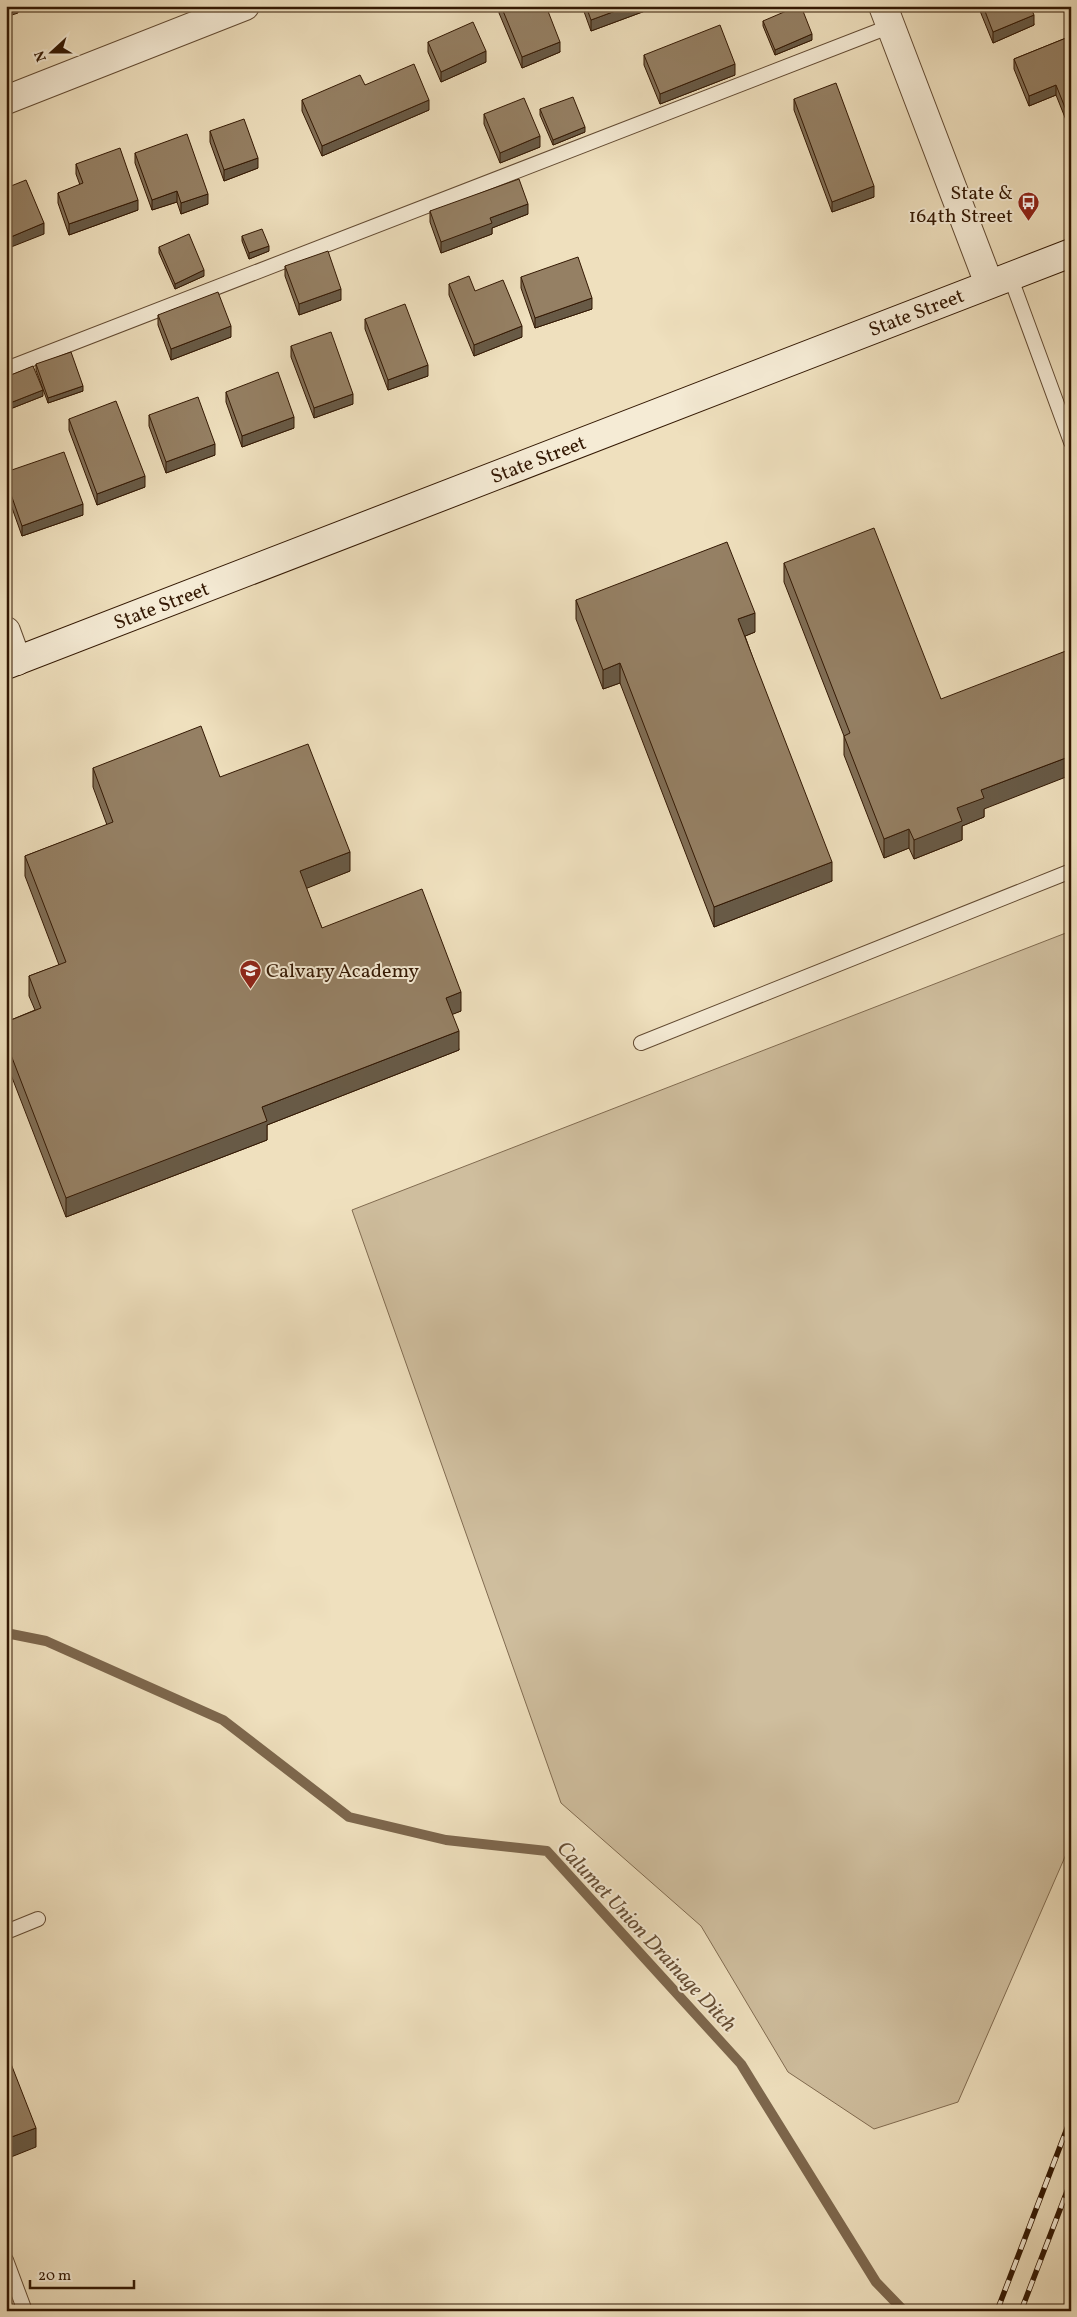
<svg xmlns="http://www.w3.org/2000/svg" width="1077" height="2317" font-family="Vollkorn,serif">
	<rect width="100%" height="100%" fill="#efe0be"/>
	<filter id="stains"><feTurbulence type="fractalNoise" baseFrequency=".004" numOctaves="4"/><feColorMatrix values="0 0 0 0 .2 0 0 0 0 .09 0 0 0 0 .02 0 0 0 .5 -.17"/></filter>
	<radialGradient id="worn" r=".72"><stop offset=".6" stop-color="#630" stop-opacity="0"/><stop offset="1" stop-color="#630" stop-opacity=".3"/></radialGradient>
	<polygon fill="#cfbe9e" stroke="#816b50" points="1071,931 1071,1843 958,2102 874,2129 788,2072 701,1926 561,1803 352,1210"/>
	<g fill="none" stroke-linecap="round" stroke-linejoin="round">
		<polyline stroke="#7d674d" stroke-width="10" points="6,1633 46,1641 223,1720 349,1817 446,1840 547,1851 741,2064 876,2282 904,2311"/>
		<defs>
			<g id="lane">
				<polyline points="1010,276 1071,442"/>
				<polyline points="6,369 891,26"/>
				<polyline points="641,1043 1071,871"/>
				<polyline points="6,1932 38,1919"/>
				<polyline points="6,2260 25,2311"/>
			</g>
			<g id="street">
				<polyline points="883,6 989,284"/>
				<polyline points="6,100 245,6"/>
				<polyline points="6,631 17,661"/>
			</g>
			<polyline id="secondary" points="6,665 1071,253"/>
		</defs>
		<use href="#lane" stroke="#624a32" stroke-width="16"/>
		<use href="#street" stroke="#624a32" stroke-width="30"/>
		<use href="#secondary" stroke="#331803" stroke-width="30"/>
		<use href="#lane" stroke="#f5ebd5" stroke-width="14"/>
		<use href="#street" stroke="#f5ebd5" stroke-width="28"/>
		<use href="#secondary" stroke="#f5ebd5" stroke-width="28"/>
		<defs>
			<g id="rail">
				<polyline points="997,2311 1071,2118"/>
				<polyline points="1021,2311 1071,2181"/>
			</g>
		</defs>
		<use href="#rail" stroke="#331803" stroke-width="5.5"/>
		<use href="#rail" stroke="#f5ebd5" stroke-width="4" stroke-dasharray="11" stroke-linecap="butt"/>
	</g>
	<g fill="#806e56" stroke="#331803">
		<polygon points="499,6 546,6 560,52 522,68 499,13"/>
		<polygon points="582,6 645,6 645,11 591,31"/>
		<polygon points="978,6 1030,6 1034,25 993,43"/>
		<polygon points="763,21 812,40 775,55 763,26"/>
		<polygon points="1071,36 1070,130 1056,95 1029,106 1014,69 1014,59"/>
		<polygon points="428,42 486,62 441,82 428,52"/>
		<polygon points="644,55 735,75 660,104 644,65"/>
		<polygon points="365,85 429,110 322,156 302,111 302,100"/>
		<polygon points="794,99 874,197 832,212 794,110"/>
		<polygon points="540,109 585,132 553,145 540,115"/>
		<polygon points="484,114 540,147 500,163 484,124"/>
		<polygon points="210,131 258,168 224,181 210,142"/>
		<polygon points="135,153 208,204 181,214 177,202 152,210 135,163"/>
		<polygon points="76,164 138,210 69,235 58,203 58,193 80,185 76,174"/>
		<polygon points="430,211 528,214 492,228 492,234 441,253 430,222"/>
		<polygon points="242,236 269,251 249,259 242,241"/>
		<polygon points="159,247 204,276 175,289 159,253"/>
		<polygon points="285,266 341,300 299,315 285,276"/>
		<polygon points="521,277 592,309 535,328 521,288"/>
		<polygon points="449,284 475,291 522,337 474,356 449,295"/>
		<polygon points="158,315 231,337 171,360 158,325"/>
		<polygon points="365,319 428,376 388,390 365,329"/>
		<polygon points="291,346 353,404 314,418 291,357"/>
		<polygon points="36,364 83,391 48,403 36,370"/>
		<polygon points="6,377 43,396 10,409 6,400"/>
		<polygon points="226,392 294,428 242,447 226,402"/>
		<polygon points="149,415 215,455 166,473 149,426"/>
		<polygon points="69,419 145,487 97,505 69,430"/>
		<polygon points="6,472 83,515 22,536 6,491"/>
		<polygon points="784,563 941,699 984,809 984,817 962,826 962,840 914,859 909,848 884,858 844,755 844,736 784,582"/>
		<polygon points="576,600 755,632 745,636 832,881 714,927 620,683 603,689 576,619"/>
		<polygon points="93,768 220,777 350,871 306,888 322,928 461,1011 452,1014 459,1050 267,1125 267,1140 66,1217 6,1062 6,1022 35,1010 29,996 29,976 59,965 25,876 25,856 107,825 93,787"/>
	</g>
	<g fill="#685a46" stroke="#331803">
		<polygon points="8,6 18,6 18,13 6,17 6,7"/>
		<polygon points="629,6 645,6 645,11 591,31 591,20"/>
		<polygon points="1034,15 1034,25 993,43 993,32"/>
		<polygon points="812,34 812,40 775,55 775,50"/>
		<polygon points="560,42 560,52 522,68 522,57"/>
		<polygon points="486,51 486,62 441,82 441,72"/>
		<polygon points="735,64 735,75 660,104 660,94"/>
		<polygon points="1056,85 1056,95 1029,106 1029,96"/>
		<polygon points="429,100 429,110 322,156 322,146"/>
		<polygon points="585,127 585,132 553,145 553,140"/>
		<polygon points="540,136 540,147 500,163 500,153"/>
		<polygon points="258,158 258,168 224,181 224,170"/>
		<polygon points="874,186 874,197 832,212 832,202"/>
		<polygon points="177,191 177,202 152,210 152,200"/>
		<polygon points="208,194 208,204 181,214 181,203"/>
		<polygon points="138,200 138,210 69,235 69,224"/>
		<polygon points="528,204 528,214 492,228 492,234 441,253 441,242 490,218"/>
		<polygon points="44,223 44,234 6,249 6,239"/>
		<polygon points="269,246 269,251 249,259 249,253"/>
		<polygon points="204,270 204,276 175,289 175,284"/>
		<polygon points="341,289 341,300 299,315 299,304"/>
		<polygon points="592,298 592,309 535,328 535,318"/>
		<polygon points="231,326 231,337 171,360 171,349"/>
		<polygon points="522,326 522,337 474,356 474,345"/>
		<polygon points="428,365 428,376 388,390 388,380"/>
		<polygon points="83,386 83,391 48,403 48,398"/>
		<polygon points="43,390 43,396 10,409 10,403"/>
		<polygon points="353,394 353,404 314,418 314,408"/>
		<polygon points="294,417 294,428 242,447 242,436"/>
		<polygon points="215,444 215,455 166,473 166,462"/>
		<polygon points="145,476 145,487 97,505 97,494"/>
		<polygon points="83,504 83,515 22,536 22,526"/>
		<polygon points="755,613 755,632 738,639 738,619"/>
		<polygon points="620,663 620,683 603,689 603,670"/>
		<polygon points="1071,756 1071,775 984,809 984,817 962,826 962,840 914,859 914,840 981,790"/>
		<polygon points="909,829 909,848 884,858 884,839"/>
		<polygon points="350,852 350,871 300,891 300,871"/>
		<polygon points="832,862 832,881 714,927 714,907"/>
		<polygon points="461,992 461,1011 446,1017 446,998"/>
		<polygon points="459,1031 459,1050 267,1125 267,1140 66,1217 66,1198 262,1107"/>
		<polygon points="36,2128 36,2147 6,2159 6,2139"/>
	</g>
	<g fill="#958064" stroke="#331803">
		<polygon points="501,6 546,6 560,42 522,57"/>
		<polygon points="586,6 629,6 591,20"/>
		<polygon points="798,6 801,6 812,34 775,50 763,21"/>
		<polygon points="983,6 1030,6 1034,15 993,32"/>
		<polygon points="473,22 486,51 441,72 428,42"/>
		<polygon points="720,25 735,64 660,94 644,55"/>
		<polygon points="1071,36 1071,120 1070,120 1056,85 1029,96 1014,59"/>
		<polygon points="414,64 429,100 322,146 302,100 360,75 365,85"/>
		<polygon points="836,83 874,186 832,202 794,99"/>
		<polygon points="573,97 585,127 553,140 540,109"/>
		<polygon points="524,98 540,136 500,153 484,114"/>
		<polygon points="244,119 258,158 224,170 210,131"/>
		<polygon points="187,134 208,194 181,203 177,191 152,200 135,153"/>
		<polygon points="120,148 138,200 69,224 58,193 83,183 76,164"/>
		<polygon points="519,179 528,204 490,218 492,223 441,242 430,211"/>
		<polygon points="26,180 44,223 6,239 6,188"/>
		<polygon points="262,229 269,246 249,253 242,236"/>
		<polygon points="189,234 204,270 175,284 159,247"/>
		<polygon points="328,251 341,289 299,304 285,266"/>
		<polygon points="578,257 592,298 535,318 521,277"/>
		<polygon points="469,276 475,291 503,280 522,326 474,345 449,284"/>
		<polygon points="218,292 231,326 171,349 158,315"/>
		<polygon points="405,304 428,365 388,380 365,319"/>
		<polygon points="331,332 353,394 314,408 291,346"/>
		<polygon points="71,352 83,386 48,398 36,364"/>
		<polygon points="33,366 43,390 10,403 6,395 6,377"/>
		<polygon points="278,372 294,417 242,436 226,392"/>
		<polygon points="198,397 215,444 166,462 149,415"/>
		<polygon points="116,401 145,476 97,494 69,419"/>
		<polygon points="64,452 83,504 22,526 6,480 6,472"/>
		<polygon points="874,528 941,699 1071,649 1071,756 981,790 984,798 957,808 962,821 914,840 909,829 884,839 844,736 850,733 784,563"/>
		<polygon points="727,542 755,613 738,619 832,862 714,907 620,663 603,670 576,600"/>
		<polygon points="201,726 220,777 308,744 350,852 300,871 322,928 422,889 461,992 446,998 459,1031 262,1107 267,1121 66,1198 6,1042 6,1022 41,1008 29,976 66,962 25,856 113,822 93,768"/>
		<polygon points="6,2051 36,2128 6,2139"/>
	</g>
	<defs>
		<symbol id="bus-pin" viewBox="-11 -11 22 30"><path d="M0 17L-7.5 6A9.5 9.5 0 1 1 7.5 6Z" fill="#8f2418" stroke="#f5ebd5"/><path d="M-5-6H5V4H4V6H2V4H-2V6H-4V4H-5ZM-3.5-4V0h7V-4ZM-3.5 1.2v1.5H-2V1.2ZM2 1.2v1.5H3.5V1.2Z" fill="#fff"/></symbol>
		<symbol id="school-pin" viewBox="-11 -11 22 30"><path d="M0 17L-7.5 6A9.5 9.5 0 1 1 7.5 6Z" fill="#8f2418" stroke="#f5ebd5"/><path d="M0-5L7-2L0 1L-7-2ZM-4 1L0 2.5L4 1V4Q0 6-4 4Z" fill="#fff"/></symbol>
	</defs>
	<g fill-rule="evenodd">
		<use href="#bus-pin" x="1016" y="190" width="25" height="34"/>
		<use href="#school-pin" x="238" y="958" width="25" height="34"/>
	</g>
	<g text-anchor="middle" stroke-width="4" stroke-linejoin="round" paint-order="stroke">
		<g font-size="20" fill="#331803" stroke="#f5ebd5" text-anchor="end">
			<text x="1013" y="199">State &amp;<tspan x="1013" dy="23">164th Street</tspan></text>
			<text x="266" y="977" text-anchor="start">Calvary Academy</text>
		</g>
		<g font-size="20" fill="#331803" stroke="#f5ebd5">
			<text transform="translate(916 312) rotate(-21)" y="7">State Street</text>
			<text transform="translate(538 459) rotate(-21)" y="7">State Street</text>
			<text transform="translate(161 605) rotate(-21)" y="7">State Street</text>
		</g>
		<g font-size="21" font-style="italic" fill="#654d34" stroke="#f5ebd5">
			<text transform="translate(647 1936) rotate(47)" y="7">Calumet Union Drainage Ditch</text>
		</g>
	</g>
	<rect width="1077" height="2317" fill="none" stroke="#efe0be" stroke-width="25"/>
	<rect x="8" y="8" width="1062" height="2302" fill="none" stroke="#331803" stroke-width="2.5"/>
	<rect x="12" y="12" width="1052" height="2292" fill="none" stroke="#331803"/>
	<g transform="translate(52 52) rotate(249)" stroke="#f5ebd5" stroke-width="4" paint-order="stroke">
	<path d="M0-4L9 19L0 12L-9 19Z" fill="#331803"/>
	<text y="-8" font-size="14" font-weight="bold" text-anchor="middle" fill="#331803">N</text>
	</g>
	<path d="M30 2280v8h104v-8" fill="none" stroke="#331803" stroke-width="2.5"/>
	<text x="38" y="2280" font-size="15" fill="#331803" stroke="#f5ebd5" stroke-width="4" paint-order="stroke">20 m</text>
	<rect width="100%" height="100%" filter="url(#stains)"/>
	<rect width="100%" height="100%" fill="url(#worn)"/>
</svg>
